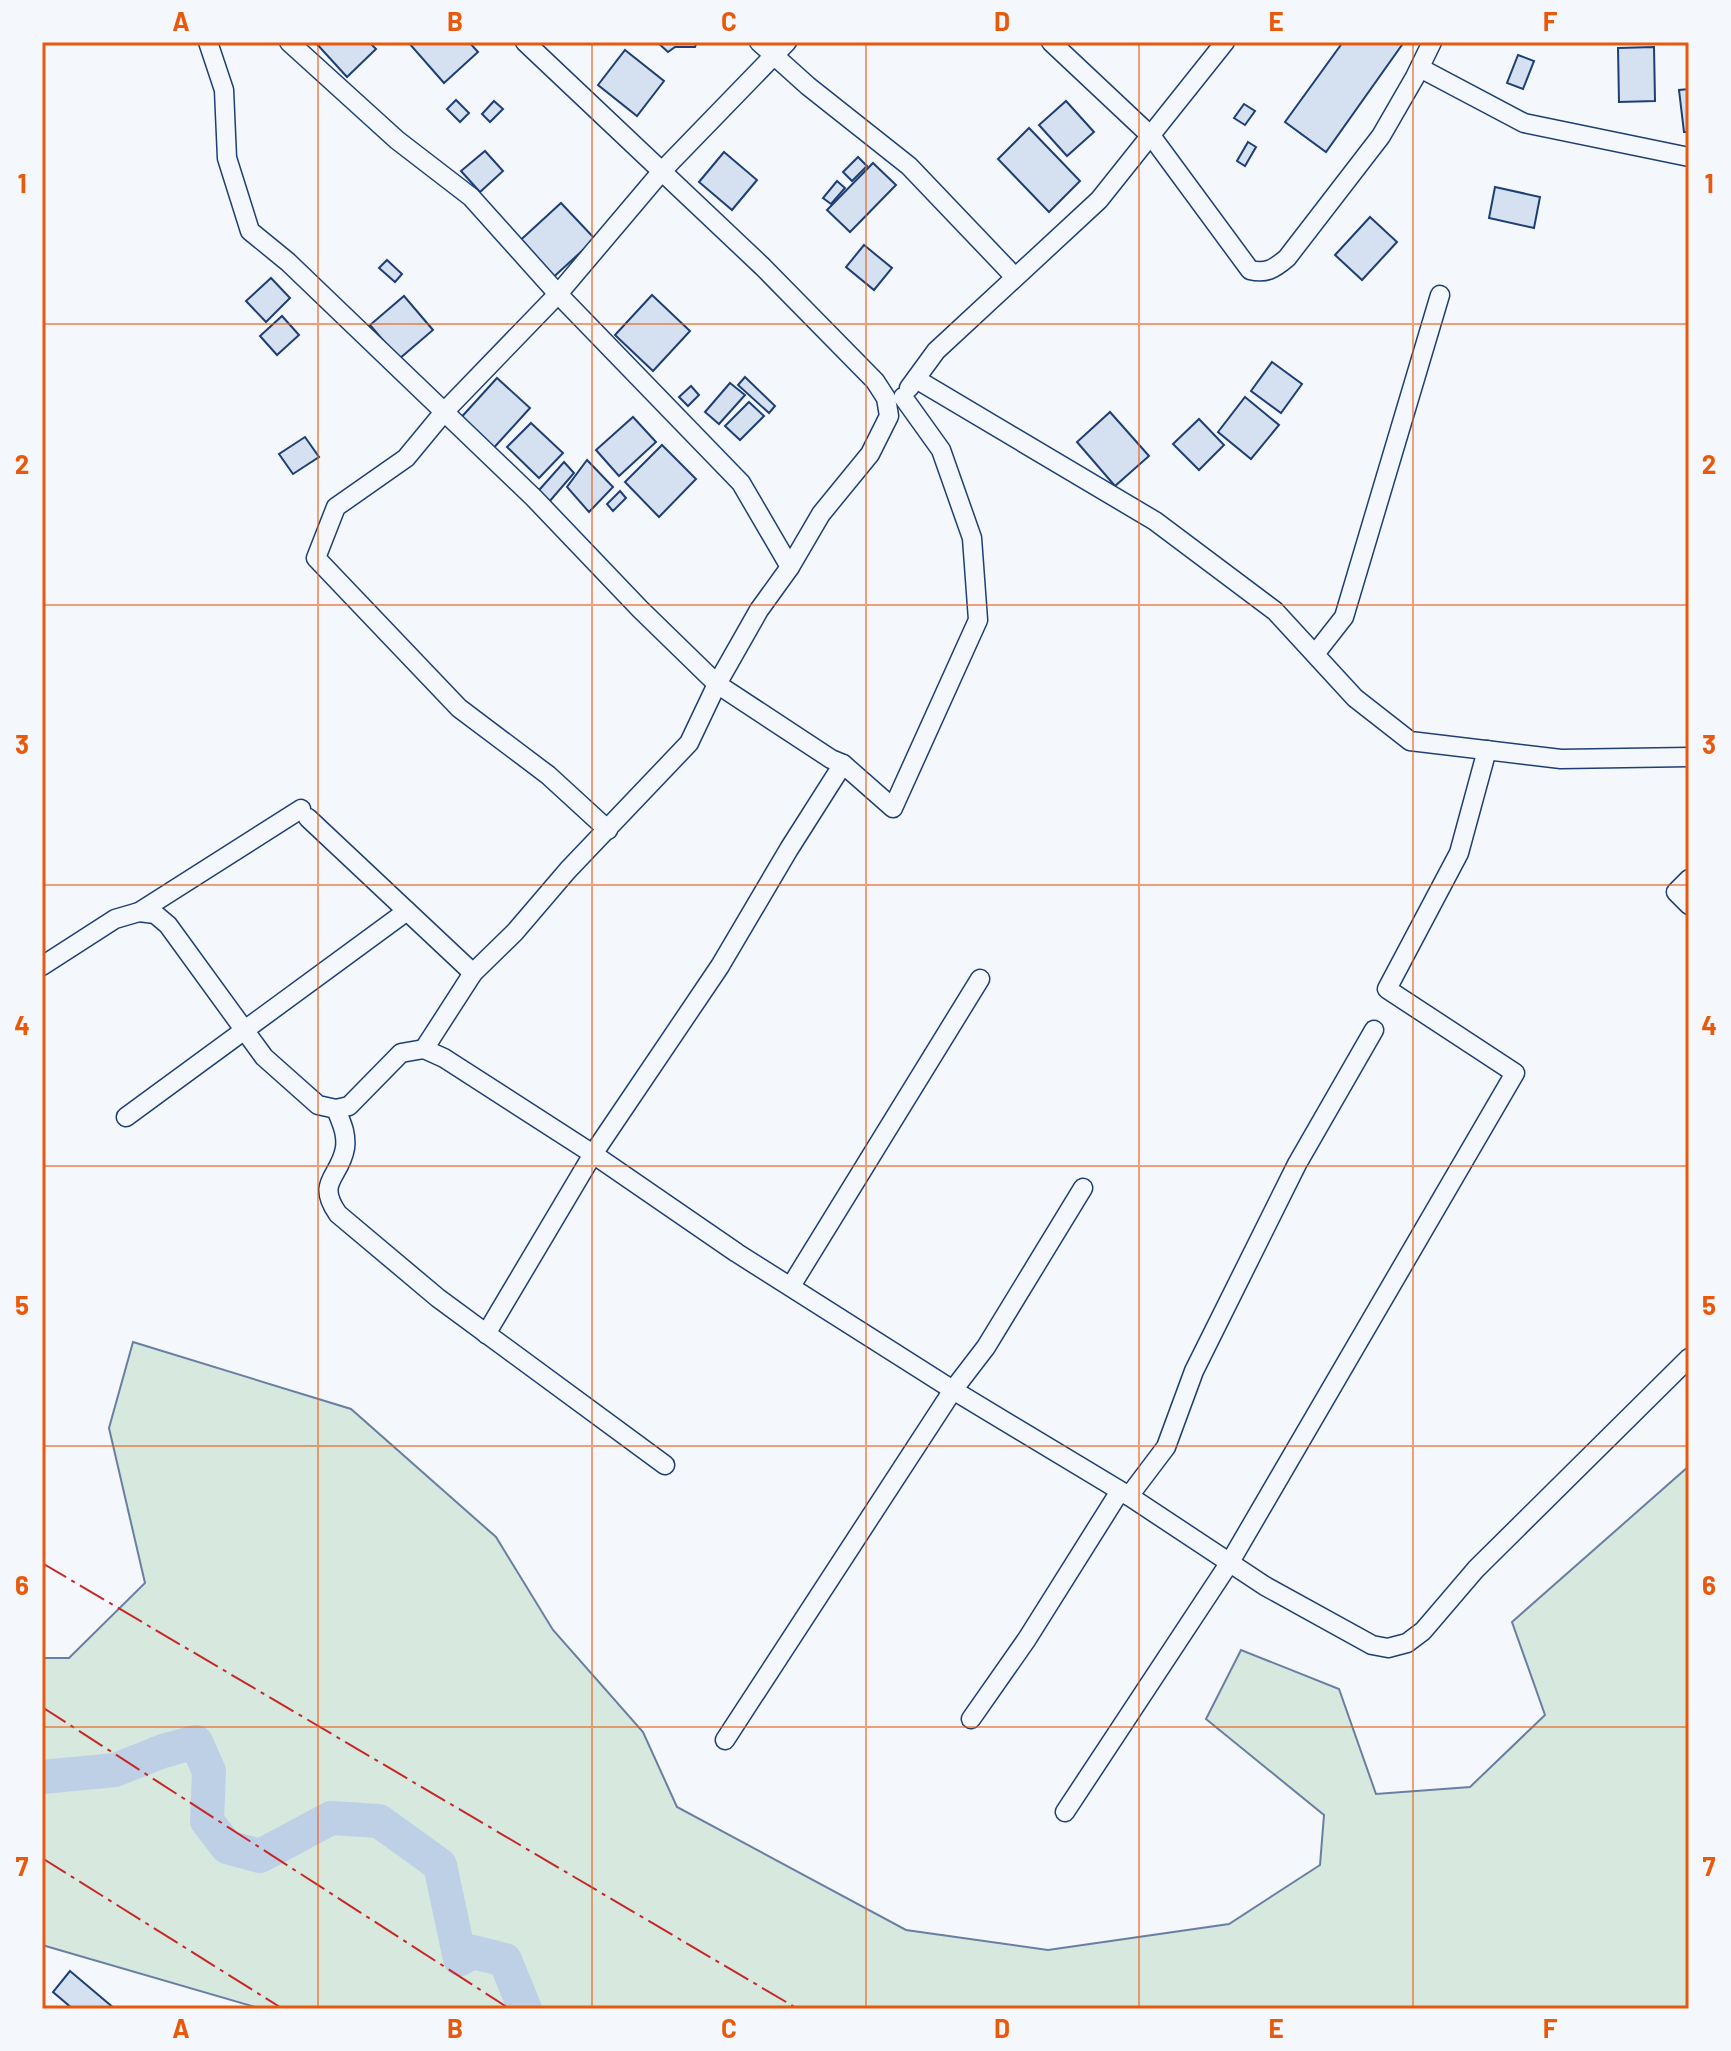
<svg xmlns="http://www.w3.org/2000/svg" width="1731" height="2051" font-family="Barlow,sans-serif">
	<rect width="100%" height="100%" fill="#f4f7fb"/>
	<polygon fill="#d7e8df" stroke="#687fa3" stroke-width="2" points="133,1342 351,1409 496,1537 553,1630 643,1732 677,1807 906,1930 1048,1950 1229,1924 1320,1865 1324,1815 1206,1719 1241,1650 1339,1689 1376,1794 1470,1787 1545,1715 1512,1622 1689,1466 1689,2009 262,2009 42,1945 42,1658 69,1658 145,1583 109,1428"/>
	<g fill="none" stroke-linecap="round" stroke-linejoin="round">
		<polyline stroke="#bed0e5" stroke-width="34" points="42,1777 115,1770 163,1751 196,1742 209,1771 207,1821 227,1847 260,1856 331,1818 379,1821 440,1865 460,1959 473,1952 505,1960 525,2009"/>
	</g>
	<g fill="#d5e0f0" stroke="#1d3f73" stroke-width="2">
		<polygon points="315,42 369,42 376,49 347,77"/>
		<polygon points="408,42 469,42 478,52 444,83"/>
		<polygon points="657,42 697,42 695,47 675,47 668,52"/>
		<polygon points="1343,42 1404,42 1326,152 1285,122"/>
		<polygon points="1654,47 1655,101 1619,102 1618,48"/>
		<polygon points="625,50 664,81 637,116 598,85"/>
		<polygon points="1518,55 1534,61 1523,89 1507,83"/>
		<polygon points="1689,89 1689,132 1684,132 1679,90"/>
		<polygon points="456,100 469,113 460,122 447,109"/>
		<polygon points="494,101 503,109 490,122 482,114"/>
		<polygon points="1066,101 1094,132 1067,156 1039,125"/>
		<polygon points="1244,104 1255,111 1245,125 1234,118"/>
		<polygon points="1029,128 1080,181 1049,212 998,159"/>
		<polygon points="1248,142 1256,147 1245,166 1237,161"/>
		<polygon points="485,151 503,171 480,192 461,171"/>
		<polygon points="724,152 757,180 732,210 699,182"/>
		<polygon points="858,157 867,166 852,181 843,172"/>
		<polygon points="873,163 896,185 850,232 827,210"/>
		<polygon points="837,181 845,188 831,204 823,198"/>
		<polygon points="1495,187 1540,197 1534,228 1489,218"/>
		<polygon points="561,203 595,239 547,283 514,246"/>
		<polygon points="1370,217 1397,242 1362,280 1335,255"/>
		<polygon points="864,245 892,268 874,290 846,267"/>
		<polygon points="387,260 402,274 395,282 379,268"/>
		<polygon points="271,278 290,298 266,322 246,301"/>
		<polygon points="652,295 690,331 653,371 615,335"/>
		<polygon points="404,296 433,330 399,359 370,325"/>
		<polygon points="282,316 299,335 277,355 260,336"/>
		<polygon points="1272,362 1302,384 1281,413 1251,391"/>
		<polygon points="745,377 775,406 769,413 738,385"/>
		<polygon points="497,378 530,408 490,452 457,422"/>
		<polygon points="730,383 745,395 719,424 705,412"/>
		<polygon points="691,386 699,395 688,406 679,397"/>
		<polygon points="1245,397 1279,425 1251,459 1218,432"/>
		<polygon points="749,402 764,416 740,440 725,426"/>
		<polygon points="1110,412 1149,456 1115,486 1077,442"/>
		<polygon points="633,417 656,442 619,476 596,450"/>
		<polygon points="1199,419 1224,445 1199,470 1173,444"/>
		<polygon points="531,423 563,453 539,478 507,447"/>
		<polygon points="305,437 319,457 293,474 279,454"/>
		<polygon points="662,445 696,479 659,517 625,482"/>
		<polygon points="587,460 613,487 589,512 567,487"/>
		<polygon points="564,462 574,473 543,509 532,498"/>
		<polygon points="620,491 626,498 613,511 607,504"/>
		<polygon points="70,1971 115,2009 73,2009 53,1992"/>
	</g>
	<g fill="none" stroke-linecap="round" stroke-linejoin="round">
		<defs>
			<g id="minor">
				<polyline points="208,42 224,90 227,158 250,231 288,262 534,498 640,609 717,684 831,759 843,764 893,808 978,620 972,538 941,450 903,397"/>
				<polyline points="289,42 397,140 471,197 558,294 741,483 790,567"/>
				<polyline points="759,42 808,86 909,166 1014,276"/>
				<path d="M1051,42L1152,137L1250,270C1266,274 1274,269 1287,258L1381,136L1415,77L1432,42"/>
				<polyline points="1420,68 1524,123 1689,157"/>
				<polyline points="916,379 1155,521 1275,611 1355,698 1410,741 1561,759 1689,757"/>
				<polyline points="909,388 936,351 1099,200 1225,42"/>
				<polyline points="1315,654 1344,617 1440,295"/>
				<polyline points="308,818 473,973"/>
				<polyline points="608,830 548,775 459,708 316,558 336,507 406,458 444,412 558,294 662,171 787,42"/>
				<polyline points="1689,879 1676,892 1689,905"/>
				<polyline points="139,912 155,914 168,925 264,1057 318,1105 336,1109 349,1106 401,1053 424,1049 444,1058 593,1154 737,1253 953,1390 1129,1496 1265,1586 1372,1645 1388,1648 1407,1643 1423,1631 1476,1569 1689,1358"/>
				<polyline points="42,966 115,919 139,912 301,809"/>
				<polyline points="424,1049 473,973 515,932 568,870 689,743 717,684 759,610 790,567 821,514 870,454 889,416 886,398 875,381 763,267 525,42"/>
				<path d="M336,1109C341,1122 347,1133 345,1148C340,1178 315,1181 338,1214L438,1298L665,1465"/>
				<polyline points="126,1117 407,911"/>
				<polyline points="791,1286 980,979"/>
				<polyline points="486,1334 593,1154 720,966 789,849 843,764"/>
				<polyline points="1129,1496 1166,1447 1194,1371 1297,1164 1374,1030"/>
				<polyline points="971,1719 1027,1639 1120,1491"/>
				<polyline points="725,1740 953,1390 986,1347 1083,1188"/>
				<polyline points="1065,1812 1230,1562 1515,1073 1387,989 1459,853 1487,750"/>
			</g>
		</defs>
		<use href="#minor" stroke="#1d3f73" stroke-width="21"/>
		<use href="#minor" stroke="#f4f7fb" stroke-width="18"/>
		<g stroke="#c62828" stroke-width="2" stroke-dasharray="28 6 4 6" stroke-linecap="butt">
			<polyline points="42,1563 798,2009"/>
			<polyline points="42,1707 510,2009"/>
			<polyline points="42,1858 283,2009"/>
		</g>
	</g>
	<path fill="none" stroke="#e8590c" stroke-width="2" stroke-opacity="0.55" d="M318,42V2009M592,42V2009M866,42V2009M1139,42V2009M1413,42V2009M42,324H1689M42,605H1689M42,885H1689M42,1166H1689M42,1446H1689M42,1727H1689"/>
	<rect width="1731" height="2051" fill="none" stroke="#f4f7fb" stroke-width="88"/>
	<rect x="44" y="44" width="1643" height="1963" fill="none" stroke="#e8590c" stroke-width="3"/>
	<g font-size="26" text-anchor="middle" font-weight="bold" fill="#e8590c">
		<text x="181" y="31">A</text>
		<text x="455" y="31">B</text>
		<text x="729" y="31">C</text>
		<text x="1002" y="31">D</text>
		<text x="1276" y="31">E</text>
		<text x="1550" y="31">F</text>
		<text x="22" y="193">1</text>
		<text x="1709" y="193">1</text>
		<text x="22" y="474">2</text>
		<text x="1709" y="474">2</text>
		<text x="22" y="754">3</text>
		<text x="1709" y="754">3</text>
		<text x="22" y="1035">4</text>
		<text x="1709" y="1035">4</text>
		<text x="22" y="1315">5</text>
		<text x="1709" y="1315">5</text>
		<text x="22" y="1595">6</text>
		<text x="1709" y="1595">6</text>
		<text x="22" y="1876">7</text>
		<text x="1709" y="1876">7</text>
		<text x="181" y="2038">A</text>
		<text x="455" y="2038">B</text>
		<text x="729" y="2038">C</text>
		<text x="1002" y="2038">D</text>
		<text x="1276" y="2038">E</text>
		<text x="1550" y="2038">F</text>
	</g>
</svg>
